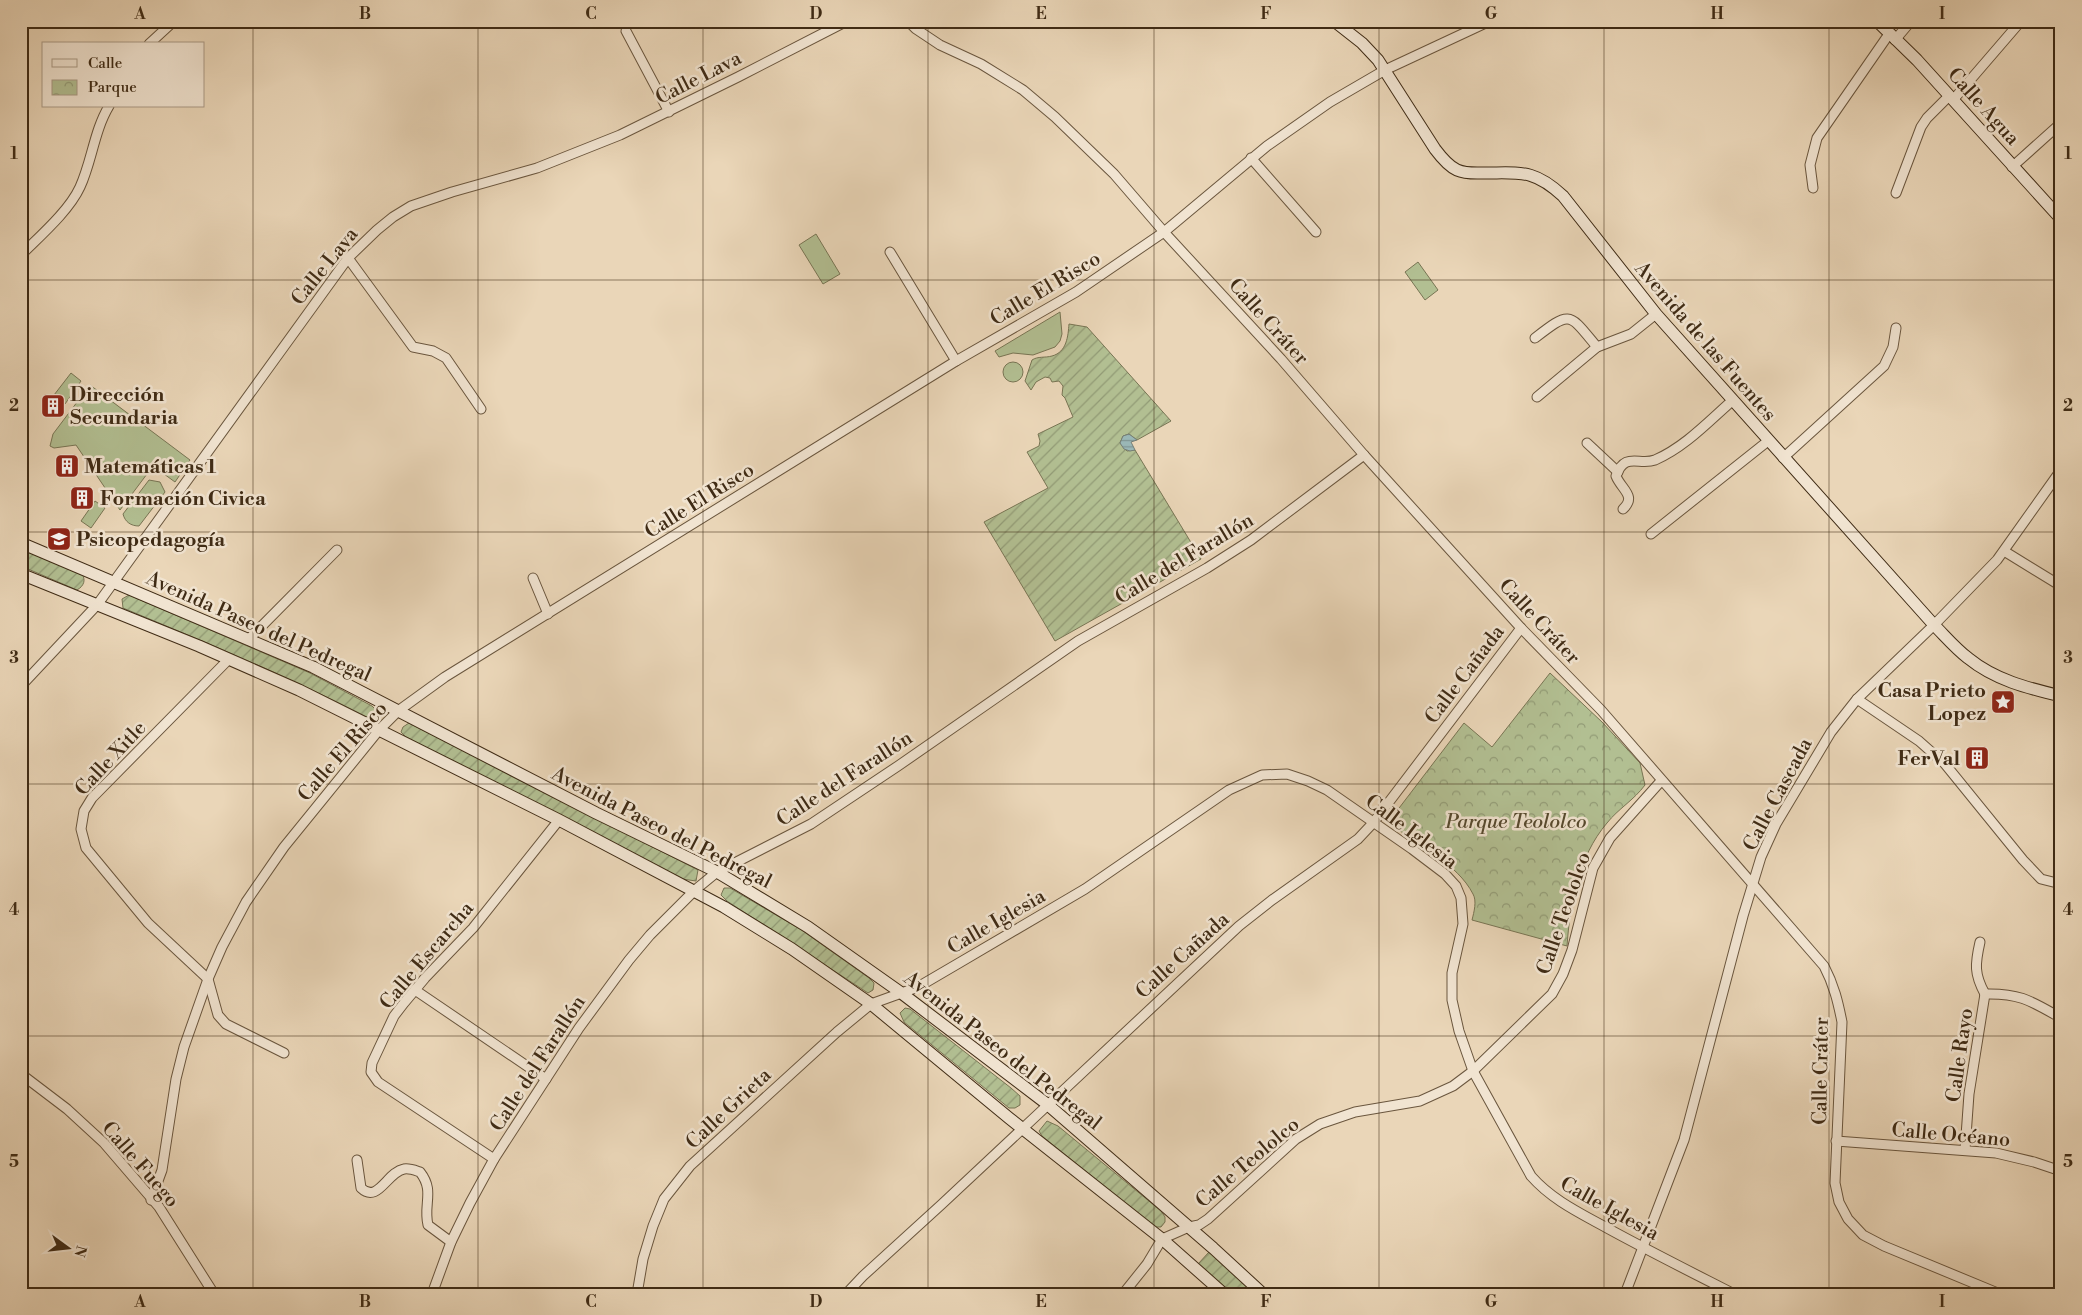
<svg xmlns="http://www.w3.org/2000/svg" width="2082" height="1315" font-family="'Libre Bodoni',serif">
	<defs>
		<pattern id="park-crowns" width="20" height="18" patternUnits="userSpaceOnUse" patternTransform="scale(1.25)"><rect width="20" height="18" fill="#b2bf92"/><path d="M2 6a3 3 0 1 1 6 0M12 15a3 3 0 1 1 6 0" fill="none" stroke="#929b76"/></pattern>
		<pattern id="garden-furrows" width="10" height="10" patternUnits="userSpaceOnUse" patternTransform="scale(1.25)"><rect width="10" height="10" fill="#b2bf92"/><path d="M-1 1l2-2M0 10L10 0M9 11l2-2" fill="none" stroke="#929b76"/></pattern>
		<pattern id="water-rules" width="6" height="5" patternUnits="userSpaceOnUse" patternTransform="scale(1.25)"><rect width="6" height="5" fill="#9ab7b6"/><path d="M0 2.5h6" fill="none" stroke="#7f9593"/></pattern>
	</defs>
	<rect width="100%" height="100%" fill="#ead6b8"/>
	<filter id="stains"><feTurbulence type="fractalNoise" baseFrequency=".004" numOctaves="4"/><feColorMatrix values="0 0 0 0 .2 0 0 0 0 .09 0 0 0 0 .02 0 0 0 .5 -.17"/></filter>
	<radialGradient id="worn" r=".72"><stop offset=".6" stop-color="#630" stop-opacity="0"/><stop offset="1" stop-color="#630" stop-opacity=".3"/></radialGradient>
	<g fill="#b2bf92" stroke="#787554">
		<polygon points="816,234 840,274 823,284 799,245"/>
		<polygon points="1418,262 1438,290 1425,300 1405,272"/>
		<polygon points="1060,312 1062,334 1060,341 1055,347 1033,355 1013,353 999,357 995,351"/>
		<circle cx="1013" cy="372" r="10"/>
		<polygon points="71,373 81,381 65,404 54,395"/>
		<polygon points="90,385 190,460 175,482 153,466 120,510 76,445 54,448 50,446 53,434"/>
		<path d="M149,480L160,482L165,492L139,526C131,526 125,522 123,514Z"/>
		<polygon points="95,501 105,508 91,528 81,521"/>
	</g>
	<path fill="url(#park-crowns)" stroke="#787554" d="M1550,673L1602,722L1640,763L1645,785C1634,800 1618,809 1607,823C1578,857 1570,904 1567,946L1472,920C1474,912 1477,901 1473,894C1457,863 1419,847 1394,826L1393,816L1464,723L1492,747Z"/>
	<g fill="url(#garden-furrows)" stroke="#787554">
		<path d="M1069,324L1087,327L1171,421L1137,440L1129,434L1123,436L1120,443L1127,451L1135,450L1201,559L1055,641L984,522L1048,488L1027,452L1039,446L1040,441L1038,434L1073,417L1065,398L1062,395L1063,386L1059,381L1052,382L1050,378L1045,377L1036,382L1031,390L1025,381L1032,360C1038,356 1045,358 1052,356C1067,352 1068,336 1069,324Z"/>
		<path d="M21,549L82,574C86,580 84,586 77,590L21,566Z"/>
		<path d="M129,595L310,673L372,706L375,709V714L371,717H367C287,676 205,642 123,608L122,599Z"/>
		<polygon points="409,723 698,870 696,881 682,879 406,737 401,732 403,727"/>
		<polygon points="724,888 730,888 800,929 869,978 874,983 873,990 868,993 727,901 721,895"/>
		<polygon points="905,1008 910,1009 1011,1088 1020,1096 1020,1105 1015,1108 1009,1108 904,1022 900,1013"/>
		<polygon points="1047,1121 1058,1126 1161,1211 1165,1217 1165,1222 1161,1227 1155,1227 1042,1136 1039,1131"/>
		<polygon points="1209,1252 1255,1294 1231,1294 1198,1264"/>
	</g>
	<polygon fill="url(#water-rules)" stroke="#767f76" points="1129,434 1137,440 1131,442 1135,450 1130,451 1124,449 1120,443 1123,436"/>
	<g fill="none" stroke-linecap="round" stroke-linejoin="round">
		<defs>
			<g id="street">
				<path d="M908,21L916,29L940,45L981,64L1023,90L1055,117L1114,174L1164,232L1281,359L1364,455L1521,628L1601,710L1824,966C1834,985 1838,1002 1842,1022L1835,1183L1839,1202L1848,1219L1863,1235L1884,1246L2000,1294"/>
				<polyline points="626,31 669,112"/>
				<polyline points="1895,40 1911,21"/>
				<polyline points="149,44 174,21"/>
				<polyline points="1953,100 2021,21"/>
				<polyline points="1251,158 1316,232"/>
				<polyline points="2012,167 2061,123"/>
				<polyline points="1813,188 1810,165 1817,138 1889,34"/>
				<polyline points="1896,193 1921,127 1927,118 1949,96"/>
				<polyline points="890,252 956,361"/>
				<path d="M21,255C40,236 69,211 80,187C92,161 94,131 109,106"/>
				<polyline points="348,258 413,347 433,351 446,358 481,409"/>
				<path d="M1535,338C1571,310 1569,313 1597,347"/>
				<polyline points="1537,397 1597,347 1631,334 1656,314"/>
				<polyline points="1587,443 1618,472"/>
				<polyline points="1783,458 1884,366 1893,347 1896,328"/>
				<path d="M1623,509C1637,496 1621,489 1616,476C1625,451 1639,466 1655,460C1685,447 1709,421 1733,400"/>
				<polyline points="1651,534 1768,441"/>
				<polyline points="2004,551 2061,586"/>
				<polyline points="533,578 548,614"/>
				<polyline points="249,639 337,550"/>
				<polyline points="229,659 92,798 84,811 81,829 86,848 148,923 208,979 218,1015 226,1024 284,1053"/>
				<polyline points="21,686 97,605 348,258 377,230 393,217 411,206 452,192 537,168 620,135 738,77 847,21"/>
				<polyline points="1857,699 1919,741 1945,764 2023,860 2041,879 2061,884"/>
				<path d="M1980,942C1975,964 1974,974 1985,994"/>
				<polyline points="415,990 546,1079"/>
				<path d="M1985,994C2020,993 2031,1001 2061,1018"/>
				<polyline points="21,1074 67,1109 104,1143 159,1207 214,1294"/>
				<polyline points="1836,1141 1996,1153 2034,1162 2061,1171"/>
				<polyline points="1965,1150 1969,1094 1985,994"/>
				<polyline points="494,1159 378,1082 371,1072 372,1063 394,1016 404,1003 425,978 473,928 559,820"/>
				<path d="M357,1160L361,1188C378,1204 387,1172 404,1169C409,1168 414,1170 420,1172C435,1191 423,1204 428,1225L451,1242"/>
				<polyline points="151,1200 162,1170 176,1079 184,1047 208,979 222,947 246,902 284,847 379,730 398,711 445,677 956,361 1076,292 1164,232 1267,146 1330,102 1385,70 1490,21"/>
				<polyline points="432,1294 451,1242 470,1203 494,1159 579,1028 629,960 650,935 695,890 717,872 811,824 898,766 1078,641 1207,568 1251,540 1364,455"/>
				<path d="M637,1294L643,1259L653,1226L664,1199L690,1166L837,1032L871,1004L918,987L959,963L1085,889L1229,790L1262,775L1287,774L1308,781L1327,790L1412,849L1445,874L1456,886L1461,898L1463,924L1452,973V1000L1459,1031L1473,1071L1531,1176C1552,1200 1580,1213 1607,1228C1649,1251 1691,1272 1734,1294"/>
				<polyline points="846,1294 863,1276 942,1204 1239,926 1272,900 1358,839 1373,823 1521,628"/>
				<polyline points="1123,1294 1147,1264 1162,1239 1189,1227 1199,1225 1208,1219 1296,1139 1320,1124 1355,1112 1420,1101 1453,1086 1473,1071 1552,994 1563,974 1572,950 1593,868 1610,838 1661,781"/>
				<polyline points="1625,1294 1684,1140 1743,916 1761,857 1776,824 1831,732 1857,699 1934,625 1997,560 2061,470"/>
			</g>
			<g id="secondary">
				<path d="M1334,21L1362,43L1378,60L1435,149C1441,157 1448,166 1457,170C1466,174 1475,173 1484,173C1521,173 1534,169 1563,196L1656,314L1934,625C1945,636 1956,649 1968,658C1995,680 2027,688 2061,696"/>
				<polyline points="1877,21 1917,60 2061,219"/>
				<polyline points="21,543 313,667 596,813 717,872 808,927 900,992 1047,1104 1213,1248 1263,1294"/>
				<polyline points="21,574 199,646 299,690 559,820 724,907 792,949 871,1004 1009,1118 1162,1239 1224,1294"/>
			</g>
		</defs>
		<use href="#street" stroke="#6a563e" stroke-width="11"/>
		<use href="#secondary" stroke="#3f2b15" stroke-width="13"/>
		<use href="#street" stroke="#f1e4d1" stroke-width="9"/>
		<use href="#secondary" stroke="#f1e4d1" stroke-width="11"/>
	</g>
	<path fill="none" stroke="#3f2b15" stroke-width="1" stroke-opacity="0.55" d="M253,21V1294M478,21V1294M703,21V1294M928,21V1294M1154,21V1294M1379,21V1294M1604,21V1294M1829,21V1294M21,280H2061M21,532H2061M21,784H2061M21,1036H2061"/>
	<defs>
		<symbol id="building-square" viewBox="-11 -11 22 22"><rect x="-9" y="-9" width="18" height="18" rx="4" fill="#8f2418" stroke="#f1e4d1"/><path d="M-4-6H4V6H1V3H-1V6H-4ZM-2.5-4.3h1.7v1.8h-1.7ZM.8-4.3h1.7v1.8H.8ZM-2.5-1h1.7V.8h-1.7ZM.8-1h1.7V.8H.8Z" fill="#fff"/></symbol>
		<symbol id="school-square" viewBox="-11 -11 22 22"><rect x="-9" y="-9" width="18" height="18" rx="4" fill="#8f2418" stroke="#f1e4d1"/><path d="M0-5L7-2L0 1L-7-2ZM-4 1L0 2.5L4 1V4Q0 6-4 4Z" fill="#fff"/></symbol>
		<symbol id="sight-square" viewBox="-11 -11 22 22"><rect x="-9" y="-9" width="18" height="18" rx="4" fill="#8f2418" stroke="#f1e4d1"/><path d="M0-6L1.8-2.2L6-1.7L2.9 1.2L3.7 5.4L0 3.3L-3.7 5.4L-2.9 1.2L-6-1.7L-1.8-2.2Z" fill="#fff"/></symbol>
	</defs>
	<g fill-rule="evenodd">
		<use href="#building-square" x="39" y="392" width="28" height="28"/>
		<use href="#building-square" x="53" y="452" width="28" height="28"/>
		<use href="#building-square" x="68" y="484" width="28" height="28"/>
		<use href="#school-square" x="45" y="525" width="28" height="28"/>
		<use href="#sight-square" x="1989" y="688" width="28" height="28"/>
		<use href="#building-square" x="1963" y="744" width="28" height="28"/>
	</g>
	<g text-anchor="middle" stroke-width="5" stroke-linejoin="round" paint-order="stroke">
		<g font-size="20" fill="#3f2b15" stroke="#f1e4d1">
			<text transform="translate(698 77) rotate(-27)" y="7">Calle Lava</text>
			<text transform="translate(1984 106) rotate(48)" y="7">Calle Agua</text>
			<text transform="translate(324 266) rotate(-51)" y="7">Calle Lava</text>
			<text transform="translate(1045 288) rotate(-31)" y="7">Calle El Risco</text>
			<text transform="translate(1269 321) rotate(48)" y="7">Calle Cráter</text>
			<text transform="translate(1706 341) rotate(49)" y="7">Avenida de las Fuentes</text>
			<text transform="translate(699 500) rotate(-32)" y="7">Calle El Risco</text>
			<text transform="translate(1184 558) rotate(-31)" y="7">Calle del Farallón</text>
			<text transform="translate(1540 621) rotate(47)" y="7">Calle Cráter</text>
			<text transform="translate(259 626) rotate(24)" y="7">Avenida Paseo del Pedregal</text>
			<text transform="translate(1464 674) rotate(-53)" y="7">Calle Cañada</text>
			<text transform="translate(342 751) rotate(-49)" y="7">Calle El Risco</text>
			<text transform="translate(110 758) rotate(-47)" y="7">Calle Xitle</text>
			<text transform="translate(844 778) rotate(-33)" y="7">Calle del Farallón</text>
			<text transform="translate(1777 794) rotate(-62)" y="7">Calle Cascada</text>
			<text transform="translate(662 827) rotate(27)" y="7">Avenida Paseo del Pedregal</text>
			<text transform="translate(1412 831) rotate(37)" y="7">Calle Iglesia</text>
			<text transform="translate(1563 913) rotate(-71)" y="7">Calle Teololco</text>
			<text transform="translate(996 921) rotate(-30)" y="7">Calle Iglesia</text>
			<text transform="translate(426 955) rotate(-50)" y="7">Calle Escarcha</text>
			<text transform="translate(1182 955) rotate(-42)" y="7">Calle Cañada</text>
			<text transform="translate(1003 1050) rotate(38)" y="7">Avenida Paseo del Pedregal</text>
			<text transform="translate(1959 1055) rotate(-82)" y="7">Calle Rayo</text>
			<text transform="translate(537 1063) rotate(-57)" y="7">Calle del Farallón</text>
			<text transform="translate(1820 1071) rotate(-89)" y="7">Calle Cráter</text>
			<text transform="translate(728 1108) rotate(-43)" y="7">Calle Grieta</text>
			<text transform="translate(1951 1134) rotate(5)" y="7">Calle Océano</text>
			<text transform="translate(1247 1162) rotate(-40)" y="7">Calle Teololco</text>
			<text transform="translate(141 1164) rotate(49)" y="7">Calle Fuego</text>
			<text transform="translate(1610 1208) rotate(29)" y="7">Calle Iglesia</text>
		</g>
		<g font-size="20" font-weight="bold" fill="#3f2b15" stroke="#f1e4d1" text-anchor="start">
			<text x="70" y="401">Dirección<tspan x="70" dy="23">Secundaria</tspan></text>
			<text x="84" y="473">Matemáticas 1</text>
			<text x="100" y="505">Formación Civica</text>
			<text x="76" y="546">Psicopedagogía</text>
			<text x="1986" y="697" text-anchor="end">Casa Prieto<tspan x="1986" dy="23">Lopez</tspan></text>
			<text x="1960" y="765" text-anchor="end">FerVal</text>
		</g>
		<g font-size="20" font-style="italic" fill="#56492e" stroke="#f1e4d1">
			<text x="1516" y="828">Parque Teololco</text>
		</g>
	</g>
	<rect width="2082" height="1315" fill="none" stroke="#ead6b8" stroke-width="55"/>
	<rect x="42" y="42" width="162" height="65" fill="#f1e4d1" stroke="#aa9a86"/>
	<rect x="52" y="59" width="25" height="8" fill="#f1e4d1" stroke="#aa9a86"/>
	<text x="88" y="68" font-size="15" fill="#3f2b15">Calle</text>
	<rect x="52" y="80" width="25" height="15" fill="url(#park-crowns)" stroke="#aa9a86"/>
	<text x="88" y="92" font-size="15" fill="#3f2b15">Parque</text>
	<g transform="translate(68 1248) rotate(105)" stroke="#f1e4d1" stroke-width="4" paint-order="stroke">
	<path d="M0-4L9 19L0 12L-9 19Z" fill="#3f2b15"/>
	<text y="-8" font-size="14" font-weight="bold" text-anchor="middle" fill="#3f2b15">N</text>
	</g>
	<rect x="28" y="28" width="2026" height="1260" fill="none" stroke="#3f2b15" stroke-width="2"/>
	<g font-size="16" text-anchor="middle" font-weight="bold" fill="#3f2b15">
		<text x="140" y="19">A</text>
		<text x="365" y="19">B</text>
		<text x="591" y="19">C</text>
		<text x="816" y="19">D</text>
		<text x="1041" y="19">E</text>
		<text x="1266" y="19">F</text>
		<text x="1491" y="19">G</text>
		<text x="1717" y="19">H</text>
		<text x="1942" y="19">I</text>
		<text x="14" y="159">1</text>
		<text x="2068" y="159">1</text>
		<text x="14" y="411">2</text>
		<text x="2068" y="411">2</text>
		<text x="14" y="663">3</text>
		<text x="2068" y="663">3</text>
		<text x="14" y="915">4</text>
		<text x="2068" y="915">4</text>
		<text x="14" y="1167">5</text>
		<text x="2068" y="1167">5</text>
		<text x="140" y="1307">A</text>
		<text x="365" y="1307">B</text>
		<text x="591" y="1307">C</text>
		<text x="816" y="1307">D</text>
		<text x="1041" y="1307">E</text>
		<text x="1266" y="1307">F</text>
		<text x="1491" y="1307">G</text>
		<text x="1717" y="1307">H</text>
		<text x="1942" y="1307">I</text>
	</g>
	<rect width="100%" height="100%" filter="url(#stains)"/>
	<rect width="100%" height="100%" fill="url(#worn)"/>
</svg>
